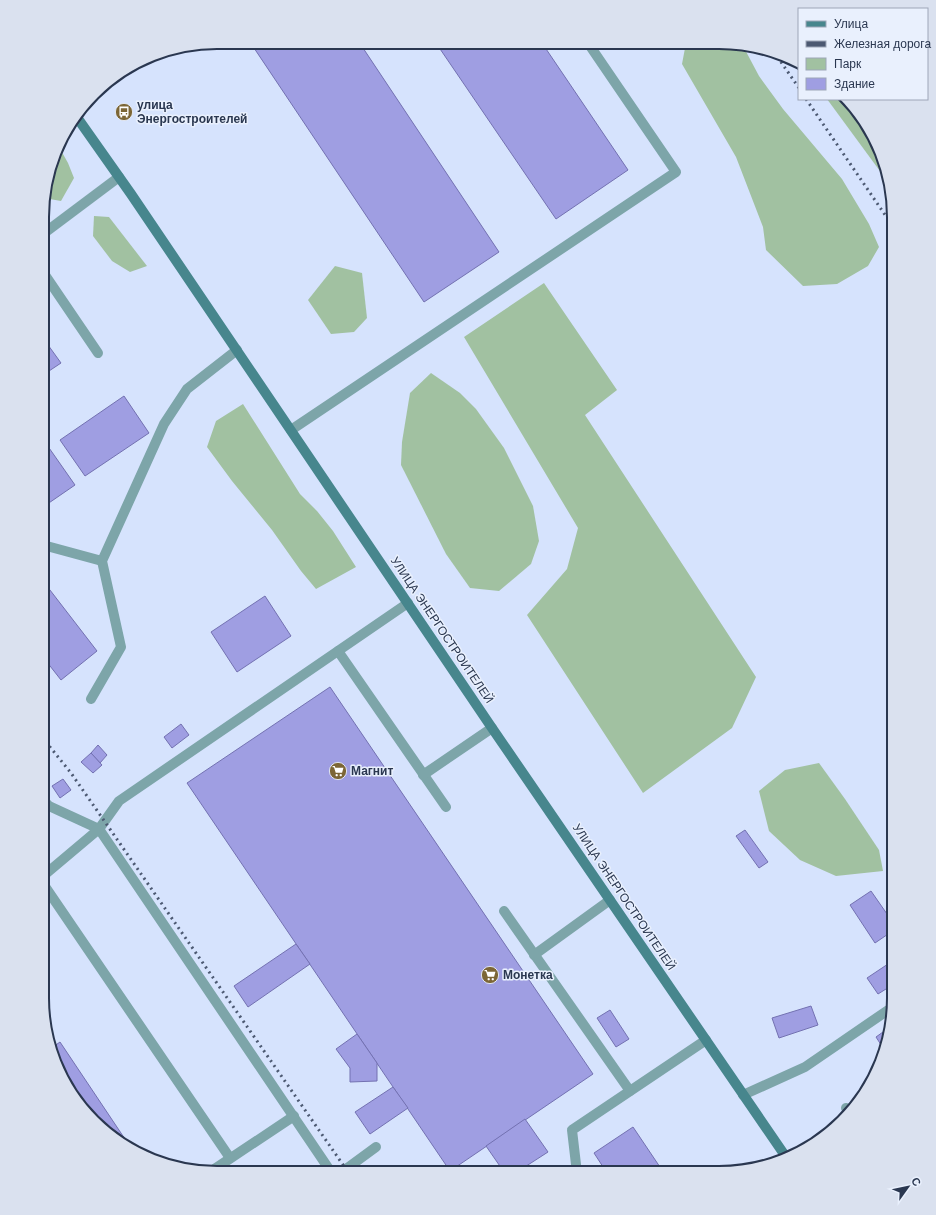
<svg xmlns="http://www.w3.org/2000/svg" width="936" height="1215" font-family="Helvetica,sans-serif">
	<rect width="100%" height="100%" fill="#d6e3fd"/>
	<g fill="#a1c1a1">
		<polygon points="686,43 742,44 759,76 783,109 842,179 869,224 879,247 868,266 837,284 803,286 766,250 763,227 736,157 682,64"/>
		<polygon points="827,99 843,99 876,139 885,178"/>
		<polygon points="59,147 68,163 74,178 61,201 44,198 44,194"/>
		<polygon points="94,216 109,217 147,266 130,272 112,261 93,236"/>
		<polygon points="335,266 362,273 367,318 354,332 331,334 308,300"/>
		<polygon points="544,283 617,390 585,415 756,677 732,728 643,793 527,615 567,569 578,528 464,337"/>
		<polygon points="431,373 460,393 476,409 504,448 533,506 539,541 531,564 499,591 470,588 446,554 401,465 402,442 410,393"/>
		<polygon points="243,404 300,494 317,511 333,531 356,567 316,589 301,571 272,530 232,481 207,447 216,421"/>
		<polygon points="819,763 845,799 879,850 883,871 836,876 800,860 769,831 759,791 785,770"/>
	</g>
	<g fill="#9f9ee2" stroke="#7371b1">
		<polygon points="250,42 359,42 499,252 424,302"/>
		<polygon points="436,43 542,43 628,170 556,219"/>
		<polygon points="43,338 61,363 43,375"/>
		<polygon points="124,396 149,433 85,476 60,440"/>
		<polygon points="47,445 75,485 43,507 43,448"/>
		<polygon points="43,581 97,651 61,680 43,657"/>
		<polygon points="265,596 291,636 237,672 211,632"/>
		<polygon points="330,687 593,1074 450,1171 187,783"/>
		<polygon points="181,724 189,735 172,748 164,737"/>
		<polygon points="98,745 107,755 100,763 91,753"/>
		<polygon points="91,753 102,765 93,773 81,762"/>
		<polygon points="63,779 71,790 60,798 52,786"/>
		<polygon points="745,830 768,862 759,868 736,836"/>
		<polygon points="871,891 894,924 894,930 875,943 850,905"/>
		<polygon points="296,944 310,964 248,1007 234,986"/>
		<polygon points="894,960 894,984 878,994 867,978"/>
		<polygon points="811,1006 818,1025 779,1038 772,1018"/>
		<polygon points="610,1010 629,1039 616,1047 597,1018"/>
		<polygon points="890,1027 885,1051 876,1037"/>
		<polygon points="357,1034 377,1063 377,1081 350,1082 350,1068 336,1049"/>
		<polygon points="60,1042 131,1148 119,1143 85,1114 60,1076 53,1047"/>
		<polygon points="393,1087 408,1108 370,1134 355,1112"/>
		<polygon points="525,1119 548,1152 517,1172 504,1172 486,1146"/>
		<polygon points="633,1127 664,1173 607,1173 594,1153"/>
		<polygon points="318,1167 321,1172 311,1172"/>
	</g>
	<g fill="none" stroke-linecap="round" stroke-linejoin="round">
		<g stroke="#7da5a9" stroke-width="10">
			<polyline points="43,234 119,177"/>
			<polyline points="43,272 98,353"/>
			<polyline points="291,430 676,172 588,43"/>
			<polyline points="43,545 102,561"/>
			<polyline points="338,651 446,807"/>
			<polyline points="91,699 121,647 102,561 164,424 187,389 237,350"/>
			<polyline points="423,775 492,728"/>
			<polyline points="42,799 49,806 99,829 331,1172"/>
			<polyline points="42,877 99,829 119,801 408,603"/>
			<polyline points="42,882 230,1158"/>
			<polyline points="504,911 630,1091"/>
			<polyline points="534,955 610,900"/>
			<polyline points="743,1095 805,1067 894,1006"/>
			<polyline points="846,1108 850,1113"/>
			<polyline points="210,1172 294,1116"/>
			<polyline points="339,1172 346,1169 376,1147"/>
			<polyline points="577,1173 572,1130 706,1040"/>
		</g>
		<polyline stroke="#47868d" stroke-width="10" points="76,116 131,194 492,728 786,1157"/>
		<g stroke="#4c5972" stroke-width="3" stroke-dasharray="2 4" stroke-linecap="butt">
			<polyline points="774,52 799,88"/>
			<polyline points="806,99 894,228"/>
			<polyline points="42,737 71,773 348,1172"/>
		</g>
	</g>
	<defs>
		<symbol id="bus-disc" viewBox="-11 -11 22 22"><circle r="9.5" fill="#7c6636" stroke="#e9f0fd"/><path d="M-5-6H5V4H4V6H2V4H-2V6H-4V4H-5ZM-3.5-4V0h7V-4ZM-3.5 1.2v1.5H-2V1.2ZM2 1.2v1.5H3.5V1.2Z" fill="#fff"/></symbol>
		<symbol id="supermarket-disc" viewBox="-11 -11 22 22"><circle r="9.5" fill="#7c6636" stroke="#e9f0fd"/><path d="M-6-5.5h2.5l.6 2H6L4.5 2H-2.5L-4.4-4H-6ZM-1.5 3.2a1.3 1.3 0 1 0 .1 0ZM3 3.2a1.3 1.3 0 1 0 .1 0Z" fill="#fff"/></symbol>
	</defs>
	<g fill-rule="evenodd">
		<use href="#bus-disc" x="114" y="102" width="20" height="20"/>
		<use href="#supermarket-disc" x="328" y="761" width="20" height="20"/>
		<use href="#supermarket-disc" x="480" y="965" width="20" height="20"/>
	</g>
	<g text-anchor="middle" stroke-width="3" stroke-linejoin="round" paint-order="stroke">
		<g font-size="12" font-weight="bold" fill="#2a3750" stroke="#e9f0fd" text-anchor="start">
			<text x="137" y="109">улица<tspan x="137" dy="14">Энергостроителей</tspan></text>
			<text x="351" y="775">Магнит</text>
			<text x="503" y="979">Монетка</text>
		</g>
		<g font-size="12" fill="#2a3750" stroke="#e9f0fd">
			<text transform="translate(442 630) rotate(56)" y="4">УЛИЦА ЭНЕРГОСТРОИТЕЛЕЙ</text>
			<text transform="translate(624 897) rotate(56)" y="4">УЛИЦА ЭНЕРГОСТРОИТЕЛЕЙ</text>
		</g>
	</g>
	<path d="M0 0H936V1215H0ZM217 49H719A168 168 0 0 1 887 217V998A168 168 0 0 1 719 1166H217A168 168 0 0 1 49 998V217A168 168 0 0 1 217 49Z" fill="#dae1ef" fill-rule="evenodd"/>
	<path fill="none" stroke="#2a3750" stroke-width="2" d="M217 49H719A168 168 0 0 1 887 217V998A168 168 0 0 1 719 1166H217A168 168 0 0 1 49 998V217A168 168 0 0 1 217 49Z"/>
	<rect x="798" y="8" width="130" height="92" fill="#e9f0fd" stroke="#9da6b8"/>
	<rect x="806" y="21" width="20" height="6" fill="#47868d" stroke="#9da6b8"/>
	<text x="834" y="28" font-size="12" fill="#2a3750">Улица</text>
	<rect x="806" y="41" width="20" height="6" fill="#4c5972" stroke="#9da6b8"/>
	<text x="834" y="48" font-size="12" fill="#2a3750">Железная дорога</text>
	<rect x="806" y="58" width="20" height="12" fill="#a1c1a1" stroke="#9da6b8"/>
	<text x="834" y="68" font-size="12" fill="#2a3750">Парк</text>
	<rect x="806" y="78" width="20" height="12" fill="#9f9ee2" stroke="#9da6b8"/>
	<text x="834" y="88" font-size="12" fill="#2a3750">Здание</text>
	<g transform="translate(908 1187) rotate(57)" stroke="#e9f0fd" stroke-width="3" paint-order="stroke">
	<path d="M0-3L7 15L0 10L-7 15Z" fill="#2a3750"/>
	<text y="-6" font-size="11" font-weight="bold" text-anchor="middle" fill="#2a3750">С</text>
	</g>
</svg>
